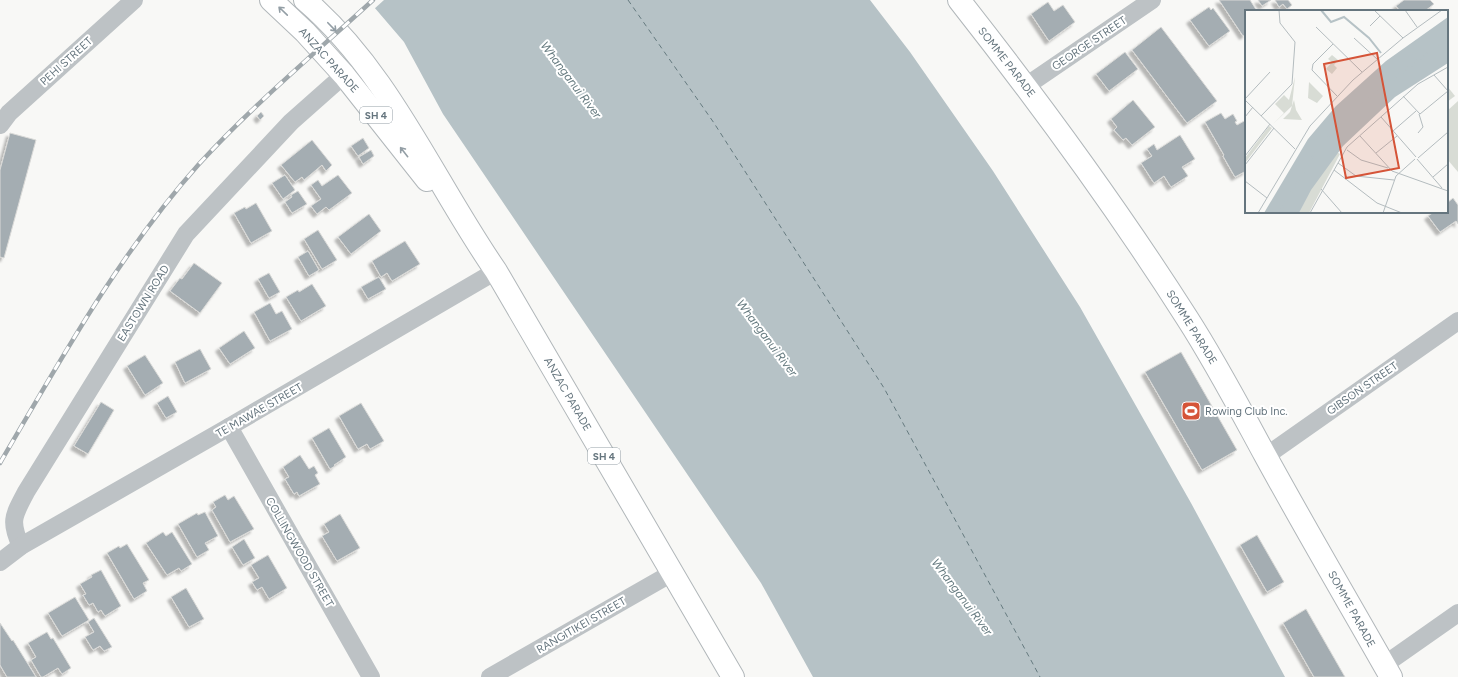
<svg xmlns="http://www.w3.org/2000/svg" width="1458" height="677" font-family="Figtree,sans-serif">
	<defs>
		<filter id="shadow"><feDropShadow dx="-3.5" dy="3.5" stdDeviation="1" flood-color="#0004"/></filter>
	</defs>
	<rect width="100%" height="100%" fill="#f8f8f6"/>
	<g fill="#d8dcd5">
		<polygon points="1447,86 1455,96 1447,102"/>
		<polygon points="1458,101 1458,172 1447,159 1447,111"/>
	</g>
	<polygon fill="#b6c2c6" points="368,0 870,0 910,52 993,171 1080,307 1191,503 1285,677 813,677 761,583 443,114 404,42"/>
	<polygon fill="#f8f8f6" points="366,0 384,0 373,10"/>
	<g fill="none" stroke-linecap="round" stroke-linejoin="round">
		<polyline stroke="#657a7f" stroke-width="1" stroke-dasharray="5 4" stroke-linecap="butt" points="628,0 714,123 884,388 1040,677"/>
	</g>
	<g fill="#a4adb2" stroke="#dadad8" filter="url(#shadow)">
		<polygon points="1219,0 1250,0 1257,11 1246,11 1246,34 1243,36"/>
		<polygon points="1258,0 1271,0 1262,6"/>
		<polygon points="1275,0 1288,0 1292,5 1287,9 1283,4 1279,7"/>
		<polygon points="1404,0 1430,0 1434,4 1425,11 1400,11 1396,6"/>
		<polygon points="1048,2 1054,11 1063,5 1075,22 1049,41 1031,14"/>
		<polygon points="1209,7 1211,10 1213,8 1230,31 1209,46 1190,20"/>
		<polygon points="1161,27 1217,101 1187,123 1132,50"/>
		<polygon points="1125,52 1138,69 1109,91 1096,74"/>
		<polygon points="1133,100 1155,127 1132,145 1126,138 1123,140 1114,130 1117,127 1111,119"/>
		<polygon points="261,112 264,116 260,120 257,116"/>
		<polygon points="1221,113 1225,119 1233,114 1237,121 1235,122 1237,125 1246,120 1246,171 1235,177 1223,156 1224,155 1205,122"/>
		<polygon points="10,133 36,140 4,258 0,257 0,170"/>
		<polygon points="1180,135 1195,159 1182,167 1188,176 1171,187 1164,176 1154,183 1141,163 1152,156 1147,149 1154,144 1157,150"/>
		<polygon points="363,138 369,148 358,156 351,146"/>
		<polygon points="312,140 332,165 326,171 322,165 304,180 302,177 295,182 281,165"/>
		<polygon points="371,150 374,156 363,164 359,157"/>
		<polygon points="285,175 295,190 283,199 272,183"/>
		<polygon points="338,175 352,193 329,210 326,207 317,214 311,206 321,199 311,185 318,180 322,186"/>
		<polygon points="298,191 307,204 292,213 285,202 292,197 291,195"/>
		<polygon points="1453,198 1458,205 1458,224 1456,221 1440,232 1428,216 1434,212 1447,212 1447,203"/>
		<polygon points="256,203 272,231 251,243 234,213 245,207 246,209"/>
		<polygon points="369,214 381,231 351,254 338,237"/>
		<polygon points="318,230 337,260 322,269 304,239"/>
		<polygon points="405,241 420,264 392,281 387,273 381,277 372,261"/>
		<polygon points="308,251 319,270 309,276 298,257"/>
		<polygon points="194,263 222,283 200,313 170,291 180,278 182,279"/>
		<polygon points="269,273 280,292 269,298 258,279"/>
		<polygon points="379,277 386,289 368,299 361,287"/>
		<polygon points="312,284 326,306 301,321 286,297 298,290 299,292"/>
		<polygon points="270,303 276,314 282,311 292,329 270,341 254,312"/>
		<polygon points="244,331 255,348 230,364 219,348"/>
		<polygon points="200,349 211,369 185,383 175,362"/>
		<polygon points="1181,352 1237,450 1202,470 1145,372"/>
		<polygon points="145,355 163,383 145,395 127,366"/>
		<polygon points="168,396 177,412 166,418 157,403"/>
		<polygon points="101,402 114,410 88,454 74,446"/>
		<polygon points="361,403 384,441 370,449 367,444 358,449 339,416"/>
		<polygon points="329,428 346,457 334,465 335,466 330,469 312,438"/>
		<polygon points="300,455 309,469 314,466 318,473 315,475 320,484 299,496 297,492 294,494 285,479 289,477 283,467"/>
		<polygon points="225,495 228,500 234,496 254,529 230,542 212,510 216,507 213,502"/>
		<polygon points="205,512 218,536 205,543 209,550 197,557 178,524 197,513 198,515"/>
		<polygon points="340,514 360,548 337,561 322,536 329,532 324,524"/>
		<polygon points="163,532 166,536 172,532 192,564 181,571 179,568 167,575 146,543"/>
		<polygon points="1257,535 1284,582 1267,592 1240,545"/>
		<polygon points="244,539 255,558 243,565 232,547"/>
		<polygon points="127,544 149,580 143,583 147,591 134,599 107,553 119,546 120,548"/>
		<polygon points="268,555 287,588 269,599 262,587 257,590 252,582 259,578 251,565"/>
		<polygon points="101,570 121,606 105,616 101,610 98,612 93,603 89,605 83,595 86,594 80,584 92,577 91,575"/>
		<polygon points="186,588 204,619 189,627 171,597"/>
		<polygon points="75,597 89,620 62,636 48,613"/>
		<polygon points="1306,609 1345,677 1314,677 1283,623"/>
		<polygon points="94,618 112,647 104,651 100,646 93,650 85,637 94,632 88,622"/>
		<polygon points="0,623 12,641 13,640 36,677 7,677 0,665"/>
		<polygon points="47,632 51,639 53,638 71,668 62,674 58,668 43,677 41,677 31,660 36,657 28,643"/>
	</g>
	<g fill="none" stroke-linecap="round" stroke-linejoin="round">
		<defs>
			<g id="major">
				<polyline points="271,0 305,32 344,75 427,180"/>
				<path d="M305,0C390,73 433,180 496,271L733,677"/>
				<path d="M959,0C1040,103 1117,208 1187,318C1216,363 1240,409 1265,455C1306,530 1349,603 1391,677"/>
			</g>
		</defs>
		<use href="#major" stroke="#b1b7ba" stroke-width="24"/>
		<g stroke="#bdc2c5" stroke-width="18">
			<polyline points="1026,86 1152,0"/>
			<polyline points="0,125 9,113 134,0"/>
			<polyline points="229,427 371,677"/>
			<polyline points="1266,456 1458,321"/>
			<path d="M21,546C9,521 14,515 26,492L186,234L291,122L344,75"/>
			<polyline points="0,562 21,546 229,427 496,271"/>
			<polyline points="1384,665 1458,613"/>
			<polyline points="490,677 672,573"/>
		</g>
		<use href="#major" stroke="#fff" stroke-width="22"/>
		<defs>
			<path id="rail" d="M0,463C61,359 119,254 199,164C253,105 314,54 373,0"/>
		</defs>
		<use href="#rail" stroke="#9fa7ab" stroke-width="4.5"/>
		<use href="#rail" stroke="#fff" stroke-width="3" stroke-dasharray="9" stroke-linecap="butt"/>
	</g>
	<defs><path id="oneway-shaft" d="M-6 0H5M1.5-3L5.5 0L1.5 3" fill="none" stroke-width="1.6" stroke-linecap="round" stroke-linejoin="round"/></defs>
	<g stroke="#939ea5">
		<use href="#oneway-shaft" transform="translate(283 11) rotate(-136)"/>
		<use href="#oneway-shaft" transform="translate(332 27) rotate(46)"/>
		<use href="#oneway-shaft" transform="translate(404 152) rotate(-128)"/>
	</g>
	<defs>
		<symbol id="stadium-square" viewBox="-11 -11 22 22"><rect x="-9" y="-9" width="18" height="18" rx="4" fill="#d55438" stroke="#fff"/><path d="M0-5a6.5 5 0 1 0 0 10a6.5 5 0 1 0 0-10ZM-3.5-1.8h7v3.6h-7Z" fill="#fff"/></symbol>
	</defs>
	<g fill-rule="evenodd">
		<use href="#stadium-square" x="1180" y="400" width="22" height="22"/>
	</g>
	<g text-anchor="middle" stroke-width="4" stroke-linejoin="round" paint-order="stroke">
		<g fill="#fff" stroke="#939ea5" stroke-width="1">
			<rect x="360" y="107" width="32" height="16" rx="3"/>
			<rect x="588" y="448" width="32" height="16" rx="3"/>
		</g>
		<g font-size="10" font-weight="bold" fill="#65757e">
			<text x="376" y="119">SH 4</text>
			<text x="604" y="460">SH 4</text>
		</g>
		<g font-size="11" fill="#65757e" stroke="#fff">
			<text transform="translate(1089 43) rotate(-34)" y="4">GEORGE STREET</text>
			<text transform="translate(329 60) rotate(48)" y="4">ANZAC PARADE</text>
			<text transform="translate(66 61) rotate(-42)" y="4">PEHI STREET</text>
			<text transform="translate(1007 62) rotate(52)" y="4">SOMME PARADE</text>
			<text transform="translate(143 303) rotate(-58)" y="4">EASTOWN ROAD</text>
			<text transform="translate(1192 327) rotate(58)" y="4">SOMME PARADE</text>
			<text transform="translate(1362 388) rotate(-35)" y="4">GIBSON STREET</text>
			<text transform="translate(568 394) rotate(60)" y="4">ANZAC PARADE</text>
			<text transform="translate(259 410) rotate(-30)" y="4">TE MAWAE STREET</text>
			<text transform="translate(300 552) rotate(60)" y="4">COLLINGWOOD STREET</text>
			<text transform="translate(1352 609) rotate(61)" y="4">SOMME PARADE</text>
			<text transform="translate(581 625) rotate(-30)" y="4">RANGITIKEI STREET</text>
		</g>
		<g font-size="11" fill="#65757e" stroke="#fff" text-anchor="start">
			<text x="1205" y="415">Rowing Club Inc.</text>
		</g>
		<g font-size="12" font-style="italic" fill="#657a7f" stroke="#fff">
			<text transform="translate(571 80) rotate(53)" y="4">Whanganui River</text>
			<text transform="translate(767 338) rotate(53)" y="4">Whanganui River</text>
			<text transform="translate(962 597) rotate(53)" y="4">Whanganui River</text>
		</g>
	</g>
	<g transform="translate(1245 10)">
		<rect width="203" height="203" fill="#f8f8f6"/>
		<path d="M87,45L93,50L89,55L92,58L87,64L81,59L87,52L83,49ZM50,67L47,96L27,115L39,103L30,94L39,85L44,90ZM64,72L78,86L72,93L63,88ZM49,90L51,100L57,110L38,109L45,102ZM24,116L27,118L0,153V148ZM92,142L95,144L64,203H54L67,176Z" fill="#d8dcd5"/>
		<path d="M203,7V53L150,87L98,136L66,180L54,203H19L63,129L91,96L141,51Z" fill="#b6c2c6"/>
		<path fill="none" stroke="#b6c2c6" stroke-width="2" d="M76,0L86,12L99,7L124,28L136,43M34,203L68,146L84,126L118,93L203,27"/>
		<path fill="none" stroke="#b4bcbf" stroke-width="1" d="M129,0L158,28L197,0M160,0L172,17M125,16L135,6M71,17L117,62M109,28L132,49M88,34L68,54L67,60L92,86M189,65L203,81M158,86L175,104L203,81M0,89L25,62M0,90L50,139M16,106L47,74L50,32L35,13L34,0M0,107L8,97M136,107L171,147M148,121L171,101M173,123L178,117L174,104M115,126L147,161L203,181M102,140L116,150L143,158M131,143L152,126M0,146L25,114M173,148L203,122M172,149L197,178M93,153L111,166L149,170M0,155L29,118M89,160L132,193L157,203M188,167L203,154M0,171L22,188M76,179L97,203M13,203L65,116L108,70L158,28M65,203L102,137L173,74L203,57M138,203L151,166L170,149"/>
		<path fill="#d55438" fill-opacity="0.15" stroke="#d55438" stroke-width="2" d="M132,43L154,158L101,168L79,54Z"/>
		<rect width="203" height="203" fill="none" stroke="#65757e" stroke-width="2"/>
	</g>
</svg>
